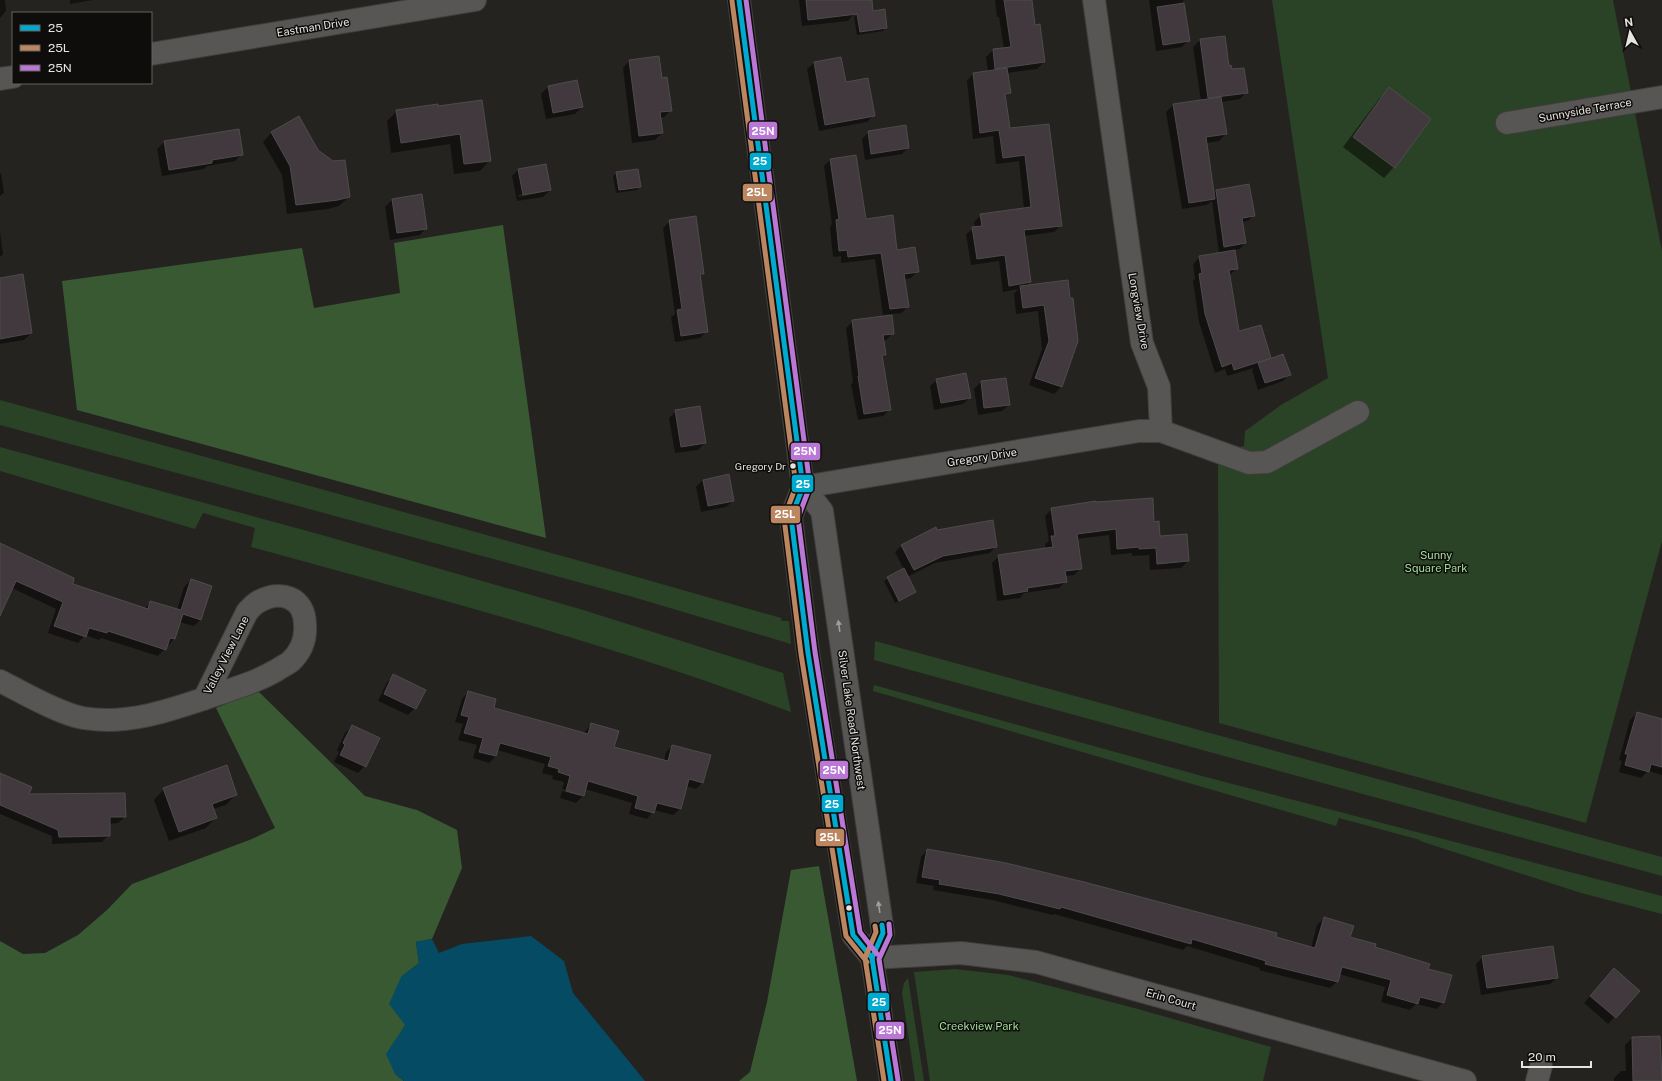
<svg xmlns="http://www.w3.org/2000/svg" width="1662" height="1081" font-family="'Public Sans',sans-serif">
	<rect width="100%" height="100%" fill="#242320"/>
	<g fill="#2a4225">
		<polygon points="1272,0 1613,0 1662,251 1662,541 1586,823 1219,723 1218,471 1219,440 1236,448 1244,446 1245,431 1281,405 1328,378"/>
		<polygon points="0,400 602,567 781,618 782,621 789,621 791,644 633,597 0,425"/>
		<path d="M0,447L322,535L580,609L783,673L791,712C615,645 432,597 251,547L255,528L203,513L195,529L0,471Z"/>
		<polygon points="875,641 1662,857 1662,876 874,660"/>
		<polygon points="874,685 1202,776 1662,896 1662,914 1581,893 1420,841 1420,840 1339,818 1336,826 873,691"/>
		<polygon points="955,969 1008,975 1138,1009 1271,1047 1263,1081 930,1081 914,972"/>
		<polygon points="908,978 924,1081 915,1081 902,993 904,983"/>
	</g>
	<g fill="#395933">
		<polygon points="503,225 546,538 77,410 62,281 302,248 314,308 400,293 394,243"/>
		<polygon points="259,692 365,796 417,810 457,830 462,868 432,939 416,942 419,963 401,977 405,1025 395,1074 404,1081 0,1081 0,941 23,954 45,953 78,935 107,910 132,884 252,839 275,828 216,708 237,699"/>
		<polygon points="819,866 857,1081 739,1081 750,1072 767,1002 791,870"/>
	</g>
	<polygon fill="#054b64" points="531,936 564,961 573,993 645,1081 404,1081 395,1074 386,1054 405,1025 389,1004 401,977 419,963 416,942 432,939 439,953 462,944"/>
	<g fill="#0007" fill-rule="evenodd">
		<polygon points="0,0 5,0 6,11 0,18"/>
		<polygon points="70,0 93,0 70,4"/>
		<polygon points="799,0 853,0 854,14 848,21 802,26"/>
		<polygon points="995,0 1031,0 1034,26 1044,62 1037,69 1007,73 1009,92 1005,97 1009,129 1048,125 1061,226 1054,232 1024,236 1030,282 1026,287 1067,282 1077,341 1061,387 1054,394 1029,385 1042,349 1038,311 1016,314 1014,294 1018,289 1003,292 999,261 971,265 966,234 975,228 974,222 981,215 1024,209 1019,161 996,164 993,136 973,139 967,81 973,74 988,72 986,57 993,50 1004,49 999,17 997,17"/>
		<polygon points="1149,0 1183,0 1189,40 1182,47 1156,51"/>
		<polygon points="858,14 886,28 883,31 857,35 854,17"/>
		<polygon points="1200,40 1229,67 1246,93 1240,99 1221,102 1226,134 1219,141 1206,143 1213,194 1216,191 1254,215 1248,221 1242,222 1245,243 1240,249 1234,250 1236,269 1229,276 1238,333 1270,358 1268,361 1290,374 1283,381 1258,390 1252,370 1254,368 1227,376 1225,369 1215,373 1199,322 1193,281 1195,279 1193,264 1200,257 1219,254 1212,201 1207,205 1182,209 1166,112 1173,105 1201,101 1193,47"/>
		<polygon points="629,61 661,79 671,110 664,117 660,118 662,133 655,140 632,143 623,68"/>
		<polygon points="814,63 845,83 874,115 867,122 819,131 807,69"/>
		<polygon points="548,87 582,107 575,114 546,119 541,94"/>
		<polygon points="1389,89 1394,167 1384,178 1343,147 1379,99"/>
		<polygon points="437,107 490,160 480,171 454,174 450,144 391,153 387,121 397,111"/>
		<polygon points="272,132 317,151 349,197 339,206 328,209 287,214 282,175 263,142"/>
		<polygon points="869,132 908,148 902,154 865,160 862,139"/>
		<polygon points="164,142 242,154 235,161 207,166 204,169 162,176 157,149"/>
		<polygon points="830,160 865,220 918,271 911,278 904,279 908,306 902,313 883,315 875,259 841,263 841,256 833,257 830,227 832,224 824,166"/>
		<path d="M519,169L550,190L543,197L517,201L512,176ZM543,190V192L519,197L518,195Z"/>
		<polygon points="1,173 4,193 0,196 0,174"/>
		<polygon points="617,173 640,186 637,190 616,193 613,176"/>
		<polygon points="392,200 426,228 420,235 390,240 385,207"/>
		<polygon points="670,221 703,273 699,277 707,331 700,338 675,342 671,317 675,314 663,228"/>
		<polygon points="0,232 3,254 0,257"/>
		<polygon points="0,279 31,333 24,340 0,344"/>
		<polygon points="853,321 893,333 886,340 883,341 885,354 881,358 890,409 883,416 858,420 851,384 853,383 846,328"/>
		<polygon points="937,380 970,398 963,404 934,410 930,386"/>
		<polygon points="981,382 1009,405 1002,411 978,415 974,389"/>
		<polygon points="676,411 705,443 698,450 675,453 669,418"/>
		<polygon points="703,480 733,501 726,507 701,512 696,487"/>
		<polygon points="1096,503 1153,523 1159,537 1188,561 1181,568 1150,570 1149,555 1132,556 1132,553 1111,555 1109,535 1077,539 1081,568 1074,575 1065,576 1066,581 1059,588 1024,593 1020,598 997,601 992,563 999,556 1046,549 1045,544 1049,541 1045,516 1052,509"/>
		<polygon points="936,531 996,546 990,553 935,563 907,577 915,592 895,603 884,581 904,570 895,552 902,545"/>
		<polygon points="0,544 71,584 144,609 151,602 177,610 184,587 191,580 200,620 194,626 179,622 174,639 158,656 101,638 99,640 85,635 78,643 48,633 56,609 12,588 0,607"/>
		<polygon points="394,676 415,708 408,715 378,701 387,682"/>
		<polygon points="468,692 492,708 584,733 591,724 613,747 664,761 666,752 672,746 703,782 696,789 686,786 680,809 673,815 654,810 647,819 629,814 632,803 585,789 583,796 576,803 560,798 562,791 580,796 580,794 562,789 564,782 552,779 553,776 542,773 545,764 497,750 496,756 489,763 473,758 477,745 458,740 463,724 455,722 462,699"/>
		<polygon points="1637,713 1662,720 1662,766 1646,763 1662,768 1662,775 1648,771 1641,778 1619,772 1622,761 1619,760 1630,720"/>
		<polygon points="352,726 365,766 358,773 334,762 339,752 337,750 345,733"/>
		<polygon points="0,775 28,795 125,817 118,823 109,824 109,835 102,842 52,844 52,836 0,814"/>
		<polygon points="164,789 236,794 226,805 213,809 216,817 206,828 169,841 154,800"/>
		<polygon points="927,850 1311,948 1317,925 1324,918 1349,938 1427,970 1443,1002 1437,1009 1416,1004 1410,1010 1381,1002 1385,987 1339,974 1337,982 1330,988 1259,970 1260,968 1187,946 1183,950 1054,914 1053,915 992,900 933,890 934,886 916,883 921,857"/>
		<polygon points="1483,957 1557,978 1550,984 1481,995 1476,964"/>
		<polygon points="1608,976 1639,991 1608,1024 1584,1003"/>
		<polygon points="1632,1038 1660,1070 1662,1069 1662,1081 1614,1081 1614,1078 1621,1071 1626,1071 1625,1045"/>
	</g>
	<g fill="#41393e" stroke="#4d4c4b">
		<polygon points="806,0 872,0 873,11 885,9 887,28 860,32 857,14 808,20"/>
		<polygon points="1004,0 1032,0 1035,25 1040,24 1045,62 995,69 993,49 1011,47"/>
		<polygon points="1184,3 1190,41 1163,45 1157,7"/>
		<polygon points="1225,36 1229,66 1231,65 1232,69 1244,68 1248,93 1208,98 1200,39"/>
		<polygon points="659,56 662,78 667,77 672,111 660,112 663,133 639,136 629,60"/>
		<polygon points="841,57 846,82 868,78 875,116 825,125 814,62"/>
		<polygon points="1007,68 1011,93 1005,94 1010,128 1049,124 1062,226 1024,230 1031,282 1009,286 1005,255 977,259 972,227 982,226 980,214 1031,207 1025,155 1003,158 999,130 980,133 973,73"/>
		<polygon points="577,80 583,107 553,113 548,86"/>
		<polygon points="1389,87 1431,119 1395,168 1353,137"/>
		<polygon points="1221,97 1227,134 1206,137 1215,199 1189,203 1173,104"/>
		<polygon points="482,100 491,161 464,164 460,134 401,143 396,110 438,104 438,106"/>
		<polygon points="299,116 318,150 333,161 345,160 350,197 338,200 296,205 290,166 271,132"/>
		<polygon points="906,125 909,148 871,154 868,131"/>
		<polygon points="239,129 243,155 212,160 212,163 169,170 164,141"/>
		<polygon points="856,155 866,219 893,215 897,250 915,247 919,272 904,274 909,307 890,309 881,253 848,257 847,250 839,251 836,220 839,219 830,159"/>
		<polygon points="546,164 551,190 523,195 518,169"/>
		<polygon points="638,169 641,187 619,190 616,172"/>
		<polygon points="1249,184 1255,216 1242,218 1246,243 1224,247 1216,190"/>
		<polygon points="422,194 427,229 397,233 392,199"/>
		<polygon points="696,216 704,274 700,274 708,332 681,336 677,310 682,309 669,220"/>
		<polygon points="1235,250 1238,269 1229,270 1239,331 1261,325 1271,358 1234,370 1232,363 1222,367 1205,314 1199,274 1202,273 1199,256"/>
		<polygon points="23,274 32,333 0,339 0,278"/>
		<polygon points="1068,280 1070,298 1073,298 1078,341 1062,387 1035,378 1049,341 1044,305 1023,308 1020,286"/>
		<polygon points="892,315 894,334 883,335 886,355 882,355 891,410 864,414 858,376 859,376 852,320"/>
		<polygon points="1283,354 1291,375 1265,383 1258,363"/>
		<polygon points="966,373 971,398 941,403 936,379"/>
		<polygon points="1006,378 1010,405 984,408 981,381"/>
		<polygon points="700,406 706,443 681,447 675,410"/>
		<polygon points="729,474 734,501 708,506 703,480"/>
		<polygon points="1153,498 1154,522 1159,521 1160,536 1187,534 1189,561 1157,564 1156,548 1139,549 1139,547 1117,549 1116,529 1077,534 1082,569 1065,571 1067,582 1027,588 1028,591 1004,595 998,555 1053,547 1051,536 1055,536 1051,508 1096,501 1096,502"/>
		<polygon points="993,520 997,547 943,556 914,570 901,545 936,527 937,530"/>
		<polygon points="0,543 74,578 73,584 148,609 150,601 181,610 191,579 212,586 201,620 183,614 175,639 170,638 166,650 108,631 107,633 89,628 86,637 54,626 63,602 16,581 0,616"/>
		<polygon points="904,568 916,592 899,601 887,577"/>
		<polygon points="393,674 426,690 416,709 384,694"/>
		<polygon points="468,691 496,699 494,708 560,726 588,734 591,723 619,731 614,747 668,761 672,745 711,755 703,783 689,779 681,809 657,803 654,813 635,808 638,796 588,781 584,796 566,791 570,776 558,772 559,769 548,766 551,757 500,743 496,756 479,752 483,738 464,733 469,717 461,715"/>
		<polygon points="1637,712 1662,719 1662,767 1651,764 1649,772 1625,765 1628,754 1625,754"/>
		<polygon points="352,725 380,738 366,767 340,755 345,745 343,743"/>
		<polygon points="227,765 237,795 212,804 217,818 179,832 163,788"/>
		<polygon points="0,773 32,787 29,794 125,793 126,817 110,817 110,836 59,837 58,830 0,805"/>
		<polygon points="927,849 1006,863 1084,882 1277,933 1276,937 1315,948 1324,917 1354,926 1350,937 1376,944 1375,947 1430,964 1428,969 1452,975 1444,1003 1420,997 1418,1004 1387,995 1391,980 1342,967 1338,982 1265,964 1266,961 1192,939 1191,944 1061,907 1060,909 999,894 939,884 940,880 922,877"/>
		<polygon points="1553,946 1558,978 1487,988 1482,956"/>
		<polygon points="1614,968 1640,991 1616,1018 1590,996"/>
		<polygon points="1660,1036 1662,1081 1633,1081 1632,1037"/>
	</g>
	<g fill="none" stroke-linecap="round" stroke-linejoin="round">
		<defs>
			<g id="minor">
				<polyline points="1094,0 1142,343 1159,387 1161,431 1249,463 1267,462 1358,412"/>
				<polyline points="151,54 475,0"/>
				<polyline points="0,79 13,77"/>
				<polyline points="1507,123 1662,97"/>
				<polyline points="803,487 1139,431 1161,431"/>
				<path d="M0,681C22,692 60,714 83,718C130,726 177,708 221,693C242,686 258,681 277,670C281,667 286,665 290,662C301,652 306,639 305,625C305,597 280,589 258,602C254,604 250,609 247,612L204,699"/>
				<polyline points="872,958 961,953 1036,962 1465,1081"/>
				<polyline points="1537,1081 1541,1066"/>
			</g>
			<g id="secondary">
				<polyline points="739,0 803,487 791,517 808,653 853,935 872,958"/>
				<polyline points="803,487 822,511 883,933 872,958 891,1081"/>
			</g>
		</defs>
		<use href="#minor" stroke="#403f3d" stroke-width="24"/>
		<use href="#secondary" stroke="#403f3d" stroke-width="24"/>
		<use href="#minor" stroke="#575654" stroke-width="22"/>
		<use href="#secondary" stroke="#575654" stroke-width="22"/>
		<defs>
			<g id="bus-1">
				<polyline points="739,0 803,487 791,517 808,653 853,935 872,958"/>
				<polyline points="882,925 883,933 872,958 891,1081"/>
			</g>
			<g id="bus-2">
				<polyline points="732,1 796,486 784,518 801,654 846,936 867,962"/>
				<polyline points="875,926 876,932 865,958 884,1081"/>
			</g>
			<g id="bus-3">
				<polyline points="746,0 810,486 798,518 815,652 860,932 877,954"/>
				<polyline points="889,924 890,935 879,959 898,1080"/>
			</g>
		</defs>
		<use href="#bus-1" stroke="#0e0d0b" stroke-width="8"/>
		<use href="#bus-2" stroke="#0e0d0b" stroke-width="8"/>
		<use href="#bus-3" stroke="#0e0d0b" stroke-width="8"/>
		<use href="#bus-1" stroke="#00a9ce" stroke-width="5"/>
		<use href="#bus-2" stroke="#bb8660" stroke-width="5"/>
		<use href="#bus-3" stroke="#ba77d6" stroke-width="5"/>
	</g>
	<defs><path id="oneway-solid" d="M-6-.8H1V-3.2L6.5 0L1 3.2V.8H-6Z"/></defs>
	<g fill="#9e9d9a">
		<use href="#oneway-solid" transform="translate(839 626) rotate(-98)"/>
		<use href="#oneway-solid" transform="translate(879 907) rotate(-98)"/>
	</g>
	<g fill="#e5e4e0" stroke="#0e0d0b" stroke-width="1.5">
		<circle cx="793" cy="466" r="3.5"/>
		<circle cx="849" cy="908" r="3.5"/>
	</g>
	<g text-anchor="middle" stroke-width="3" stroke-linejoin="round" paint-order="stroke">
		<g font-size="10" fill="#e5e4e0" stroke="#0e0d0b" text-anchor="end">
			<text x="786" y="470">Gregory Dr</text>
		</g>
		<g font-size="11" fill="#e5e4e0" stroke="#0e0d0b">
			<text transform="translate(313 27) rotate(-9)" y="4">Eastman Drive</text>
			<text transform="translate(1585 110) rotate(-10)" y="4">Sunnyside Terrace</text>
			<text transform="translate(1139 311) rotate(80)" y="4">Longview Drive</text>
			<text transform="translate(982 457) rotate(-9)" y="4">Gregory Drive</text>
			<text transform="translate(226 655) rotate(-63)" y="4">Valley View Lane</text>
			<text transform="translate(852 720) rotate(82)" y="4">Silver Lake Road Northwest</text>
			<text transform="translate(1171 999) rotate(16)" y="4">Erin Court</text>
		</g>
		<g font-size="11" fill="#a3dd9a" stroke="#0e0d0b">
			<text x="1436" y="559">Sunny<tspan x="1436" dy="13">Square Park</tspan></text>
			<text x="979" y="1030">Creekview Park</text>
		</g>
	</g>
	<g stroke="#0e0d0b" stroke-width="1.5">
		<rect x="748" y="121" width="30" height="19" rx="4" fill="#ba77d6"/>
		<rect x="749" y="152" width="23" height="19" rx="4" fill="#00a9ce"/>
		<rect x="742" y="183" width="31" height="19" rx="4" fill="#bb8660"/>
		<rect x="790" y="442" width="31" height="19" rx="4" fill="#ba77d6"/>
		<rect x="791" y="474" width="23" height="19" rx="4" fill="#00a9ce"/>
		<rect x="770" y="505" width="31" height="19" rx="4" fill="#bb8660"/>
		<rect x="819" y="760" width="30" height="20" rx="4" fill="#ba77d6"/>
		<rect x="821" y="794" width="23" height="19" rx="4" fill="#00a9ce"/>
		<rect x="815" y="828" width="30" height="19" rx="4" fill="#bb8660"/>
		<rect x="867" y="992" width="23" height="20" rx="4" fill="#00a9ce"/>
		<rect x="875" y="1021" width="30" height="19" rx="4" fill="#ba77d6"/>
	</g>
	<g font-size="11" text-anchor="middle" font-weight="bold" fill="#fff">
		<text x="763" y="135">25N</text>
		<text x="760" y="165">25</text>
		<text x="757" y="196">25L</text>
		<text x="805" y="455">25N</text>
		<text x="803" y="488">25</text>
		<text x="785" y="518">25L</text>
		<text x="834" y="774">25N</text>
		<text x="832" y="808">25</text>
		<text x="830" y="841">25L</text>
		<text x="879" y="1006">25</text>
		<text x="890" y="1034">25N</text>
	</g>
	<rect x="12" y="12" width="140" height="72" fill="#0e0d0b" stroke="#646360"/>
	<rect x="20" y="25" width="20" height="6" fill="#00a9ce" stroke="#646360"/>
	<text x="48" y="32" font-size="12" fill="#e5e4e0">25</text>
	<rect x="20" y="45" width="20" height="6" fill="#bb8660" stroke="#646360"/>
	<text x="48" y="52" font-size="12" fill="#e5e4e0">25L</text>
	<rect x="20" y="65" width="20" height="6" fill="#ba77d6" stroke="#646360"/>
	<text x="48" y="72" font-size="12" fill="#e5e4e0">25N</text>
	<g transform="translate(1630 32) rotate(352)" stroke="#0e0d0b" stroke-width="3" paint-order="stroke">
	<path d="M0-3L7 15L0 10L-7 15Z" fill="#e5e4e0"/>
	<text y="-6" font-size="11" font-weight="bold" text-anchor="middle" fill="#e5e4e0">N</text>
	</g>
	<path d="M1522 1061v6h69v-6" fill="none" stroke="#e5e4e0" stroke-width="2"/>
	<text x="1528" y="1061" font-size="12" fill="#e5e4e0" stroke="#0e0d0b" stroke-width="3" paint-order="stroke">20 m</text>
</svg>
